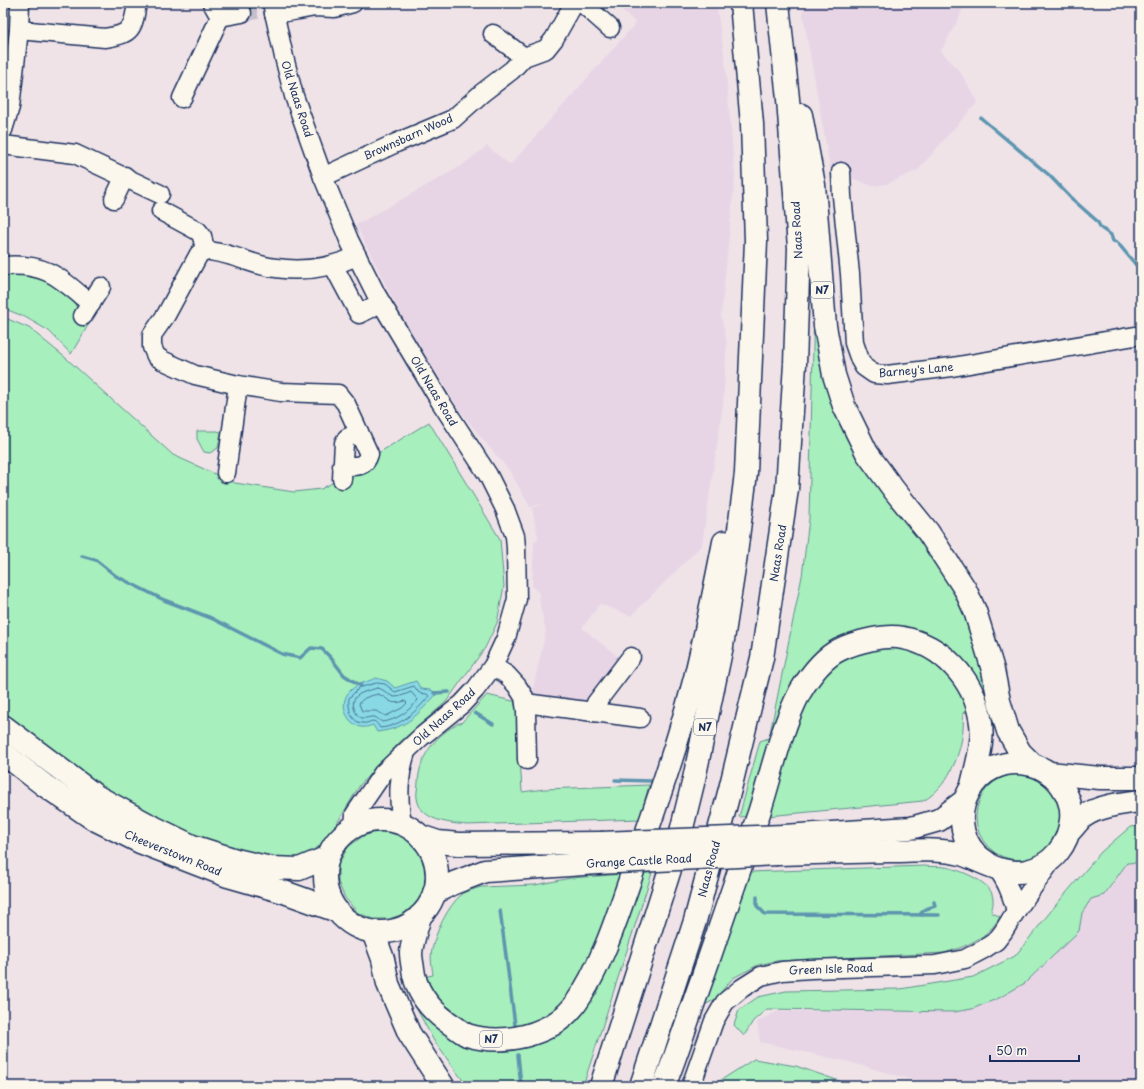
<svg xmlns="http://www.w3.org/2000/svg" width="1144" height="1089" font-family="'Playpen Sans',sans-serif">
	<rect width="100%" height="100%" fill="#efe3e8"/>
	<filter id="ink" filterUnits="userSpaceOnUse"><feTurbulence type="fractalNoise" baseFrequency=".025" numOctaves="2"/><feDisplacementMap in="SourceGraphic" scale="8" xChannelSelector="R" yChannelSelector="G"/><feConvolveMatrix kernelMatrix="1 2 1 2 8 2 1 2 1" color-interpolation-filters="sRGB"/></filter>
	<g filter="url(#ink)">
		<g fill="#e7d5e6">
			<polygon points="614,3 716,3 725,59 735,177 721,316 727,342 723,405 702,545 631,616 600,604 582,628 620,658 589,703 531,697 546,631 540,606 539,593 532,586 534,542 538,538 532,508 543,504 530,507 509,470 483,440 458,408 415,338 396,306 356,225 461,166 487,146 510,165 636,23"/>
			<polygon points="801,3 965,3 958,20 941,51 961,73 978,102 948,135 918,170 887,184 872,186 852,178 851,169 831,173"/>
			<polygon points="1141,862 1141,1086 934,1086 849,1062 760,1042 757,1022 778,1011 954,1012 1079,931 1082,913 1091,898 1105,895 1127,863"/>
		</g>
		<g fill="#a7efbc" stroke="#618f8d">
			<polygon points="3,270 45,277 79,300 75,305 80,309 77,313 90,322 71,354 49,331 25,317 3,308"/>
			<polygon points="814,305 824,370 901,508 968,613 991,692 981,694 887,627 859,631 831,644 751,816 739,817 760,741 769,738 802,576 809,519"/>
			<polygon points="3,317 29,328 67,359 173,455 235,483 294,492 321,489 345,476 362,463 429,422 500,539 504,586 497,623 485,648 446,702 400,742 368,776 360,785 327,840 303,858 282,861 188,839 105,791 3,713"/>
			<polygon points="197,431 217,431 221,432 218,448 210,453 204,452 197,439"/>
			<path d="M878,644L920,651L951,675L969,711L963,713C966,744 951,786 923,801L768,816L804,704L831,665Z"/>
			<path d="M487,695L517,702L522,792L544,789L649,785L640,819L467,825C449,823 420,821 417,798C416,793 418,787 418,782C419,769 423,756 432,745C438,736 449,729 458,723H461Z"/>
			<circle cx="1019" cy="817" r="43"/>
			<polygon points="1141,826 1141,862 1127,863 1104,895 1091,899 1082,913 1079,931 1025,983 999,998 972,1009 954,1012 767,1009 753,1021 744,1036 734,1025 739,1010 758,997 786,991 900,989 973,977 1015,956 1055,906 1101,852 1130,827"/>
			<polygon points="380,831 401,833 418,845 425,863 427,884 418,902 403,914 389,919 374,919 358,913 345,898 338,882 338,865 348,847 363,836"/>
			<path d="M924,866C931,867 938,866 945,867C958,869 988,881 992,894C994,901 993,906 991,912L1000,917C988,938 965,947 944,953L776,961L758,965L733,978L714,1000L699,1008L750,872Z"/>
			<polygon points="644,873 652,873 583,1086 467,1086 434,1041 414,1004 420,1001 446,1031 566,1028 582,1014 595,995 627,919"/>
			<path d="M624,874L579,986L556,1013L521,1028L482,1029L468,1023L448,1011L431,994L423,977L433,975C432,966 430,958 432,950C435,933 448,906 461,895C467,891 474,889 481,887L535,885L571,878Z"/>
			<polygon points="754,1059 796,1066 854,1086 716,1086 718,1082"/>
		</g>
		<path fill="#89d9e5" stroke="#5d95af" d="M376,678L387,681L395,688L416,681L421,689L430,690L438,693C417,714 409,728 377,732L373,725C370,726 365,728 361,727C345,723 338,701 351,690C358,683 367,682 376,678Z"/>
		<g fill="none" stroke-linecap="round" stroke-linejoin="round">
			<g stroke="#477394" stroke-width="1">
				<path d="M377,683L385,684L395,692L414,686L419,693L427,694L429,696C416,712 401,726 380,728C378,725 377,722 373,721C370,721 367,724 363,723C351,723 348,708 349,698L359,688Z"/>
				<path d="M377,688C385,689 388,696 395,697C400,697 406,694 411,692L418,700C410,710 396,721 382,722L375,717C371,716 366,719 362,718C358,717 355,712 354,708C350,693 366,692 377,688Z"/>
				<path d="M378,694C391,699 388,706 405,701L407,703L402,708L386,716L376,711H362L359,704C362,697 371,696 378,694Z"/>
			</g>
			<g stroke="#5d95af" stroke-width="3.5">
				<polyline points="981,118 1049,175 1070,197 1097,221 1101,228 1111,235 1113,241 1117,242 1136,265 1141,268"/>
				<polyline points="82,556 96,560 116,576 164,600 211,618 282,654 300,658 311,648 322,649 331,658 344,675 361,686"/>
				<polyline points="434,693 449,692"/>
				<polyline points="475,713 493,724"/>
				<polyline points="615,780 651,781"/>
				<polyline points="757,897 757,906 765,914 939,915"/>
				<polyline points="500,910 515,1025"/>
				<polyline points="922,915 921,913 926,909 935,906 934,902"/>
				<polyline points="518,1055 521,1086"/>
			</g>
			<polyline stroke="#c5bfcc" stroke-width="18" stroke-dasharray="18 9" stroke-linecap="butt" points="242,13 257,10"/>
			<defs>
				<g id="minor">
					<polyline points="272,3 284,57 294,96 323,177 349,240 376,294 440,401 488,475 505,509 515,536 516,548 517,599 506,638 493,666 475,690 462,704 421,737 383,773 355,814 354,827"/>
					<polyline points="582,3 610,28"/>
					<polyline points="274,14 299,10 315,7 334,8 353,3"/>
					<polyline points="220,17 242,13"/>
					<path d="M19,30L105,38C132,34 133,29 137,3"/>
					<polyline points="493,34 524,57"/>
					<polyline points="182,98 220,17 212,3"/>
					<polyline points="3,130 10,107 19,30 20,3"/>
					<polyline points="3,145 75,154 160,194"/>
					<polyline points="841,172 842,196 850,274 854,343 860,360 864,367 874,374 887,375 952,367 1141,335"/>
					<polyline points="323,177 396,143 453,119 482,93 512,70 524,57 546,49 554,39 573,5 576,3"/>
					<polyline points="114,199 125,176"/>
					<polyline points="161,211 198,231 202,236 205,250"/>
					<polyline points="333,265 359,314 373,307"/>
					<path d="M3,266C46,262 60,278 91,304"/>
					<polyline points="83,316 101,287"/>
					<path d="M342,466C356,466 365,468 369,454L346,404L338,394L281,392L238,385L195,375L162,360L156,356L152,347V335L166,315L199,254L205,250C214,252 223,253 232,256C246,260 261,267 276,268C304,272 331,268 357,256"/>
					<polyline points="226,473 238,385"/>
					<polyline points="342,479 344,443 347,438 359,432"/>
					<polyline points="493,666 507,675 517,686 524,697 526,711 527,760"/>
					<polyline points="525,703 640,718"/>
					<polyline points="593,712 596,703 631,657"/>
					<path d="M402,824C398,798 398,777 406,752"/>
					<path d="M997,868C1008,884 1011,893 1016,911"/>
					<polyline points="691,1086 714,1021 725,1002 742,988 761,976 782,971 811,969 935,965 965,959 984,949 996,941 1003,932 1016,911 1052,860"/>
				</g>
				<g id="major">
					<polyline points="3,726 96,796 149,825 192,846 236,860 271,868 299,869 328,857"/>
					<polyline points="3,753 44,785 92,818 140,842 228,876 284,892 337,911"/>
					<polyline points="1049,773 1100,778 1141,778"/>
					<circle cx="381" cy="876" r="56"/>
					<path d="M1070,831C1074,827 1078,821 1083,817C1097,806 1124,803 1141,801"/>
					<polyline points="420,836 438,842 458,844 601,843"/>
					<polyline points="784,836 911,828 939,820 964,801"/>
					<path d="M777,854C814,853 851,852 889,851C912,851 938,848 961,854C982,861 1004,876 1027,871C1053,865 1068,845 1071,820C1073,802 1063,783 1049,773C1042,768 1035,765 1027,764C976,754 941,816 976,854C980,858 985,861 990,865"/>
					<polyline points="434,893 454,883 485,871 597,863"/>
				</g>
				<g id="highway">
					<polyline points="801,115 814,185 825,326 834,375 844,406 867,453 894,490 928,532 965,589 975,611 984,640 993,670 999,701 1008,731 1020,752 1033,765"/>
					<path d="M420,916C417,928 412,941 411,953C411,959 413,968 414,975C419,998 436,1015 455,1027C459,1030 463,1033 467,1035C503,1046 550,1036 574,1006C601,969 619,912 634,868C656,806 678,743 695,678C706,633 715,588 724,542"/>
					<polyline points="373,932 383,959 388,984 409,1033 443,1086"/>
					<polyline points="601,1086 678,844 694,779 722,646 735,562 746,473 756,241 752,124 741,3"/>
					<polyline points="641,1086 695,921 730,789 762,658 787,489 795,364 799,248 788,99 778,3"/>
					<path d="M664,1086C678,1051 689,1015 702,979C721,924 740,869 759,813C772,773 780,730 800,692C809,677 823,658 839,650C855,642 886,634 903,638C942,645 973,679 980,717C985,740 977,763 972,785"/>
				</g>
			</defs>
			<use href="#minor" stroke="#1b2f5e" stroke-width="21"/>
			<use href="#major" stroke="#1b2f5e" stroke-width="25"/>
			<use href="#highway" stroke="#1b2f5e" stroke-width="25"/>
			<use href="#minor" stroke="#fbf7ec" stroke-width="18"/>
			<use href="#major" stroke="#fbf7ec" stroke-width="22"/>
			<use href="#highway" stroke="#fbf7ec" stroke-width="22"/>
			<defs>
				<g id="major-bridge">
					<polyline points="601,843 784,836"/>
					<polyline points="597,863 777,854"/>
				</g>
			</defs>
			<use href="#major-bridge" stroke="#1b2f5e" stroke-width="25" stroke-linecap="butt"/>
			<use href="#major-bridge" stroke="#fbf7ec" stroke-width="22"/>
		</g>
	</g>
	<g text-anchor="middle" stroke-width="3" stroke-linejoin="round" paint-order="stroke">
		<g fill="#fbf7ec" stroke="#5e6b89" stroke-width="1">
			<rect x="811" y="282" width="22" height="16" rx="3"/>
			<rect x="694" y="719" width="22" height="16" rx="3"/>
			<rect x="480" y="1031" width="22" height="16" rx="3"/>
		</g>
		<g font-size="10" font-weight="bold" fill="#1b2f5e">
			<text x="822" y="294">N7</text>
			<text x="705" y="731">N7</text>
			<text x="491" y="1043">N7</text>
		</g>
		<g font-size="11" fill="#1b2f5e" stroke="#fbf7ec">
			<text transform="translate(297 99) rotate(72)" y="4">Old Naas Road</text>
			<text transform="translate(408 137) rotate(-24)" y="4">Brownsbarn Wood</text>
			<text transform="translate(797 230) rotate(-93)" y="4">Naas Road</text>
			<text transform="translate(916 370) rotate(-5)" y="4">Barney's Lane</text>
			<text transform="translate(434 391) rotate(59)" y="4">Old Naas Road</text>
			<text transform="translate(778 553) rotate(-81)" y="4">Naas Road</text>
			<text transform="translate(444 717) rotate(-42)" y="4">Old Naas Road</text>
			<text transform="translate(173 853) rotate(22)" y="4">Cheeverstown Road</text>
			<text transform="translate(639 861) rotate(-3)" y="4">Grange Castle Road</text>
			<text transform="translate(709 869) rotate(-75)" y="4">Naas Road</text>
			<text transform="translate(831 969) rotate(-2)" y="4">Green Isle Road</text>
		</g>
	</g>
	<rect width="1144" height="1089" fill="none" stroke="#fbf7ec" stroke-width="16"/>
	<rect x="8" y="8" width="1128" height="1073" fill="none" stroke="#1b2f5e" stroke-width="1.5" filter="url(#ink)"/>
	<path d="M990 1055v6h89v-6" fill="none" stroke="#1b2f5e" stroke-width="2"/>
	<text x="996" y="1055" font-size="12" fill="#1b2f5e" stroke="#fbf7ec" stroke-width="3" paint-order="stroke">50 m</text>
</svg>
